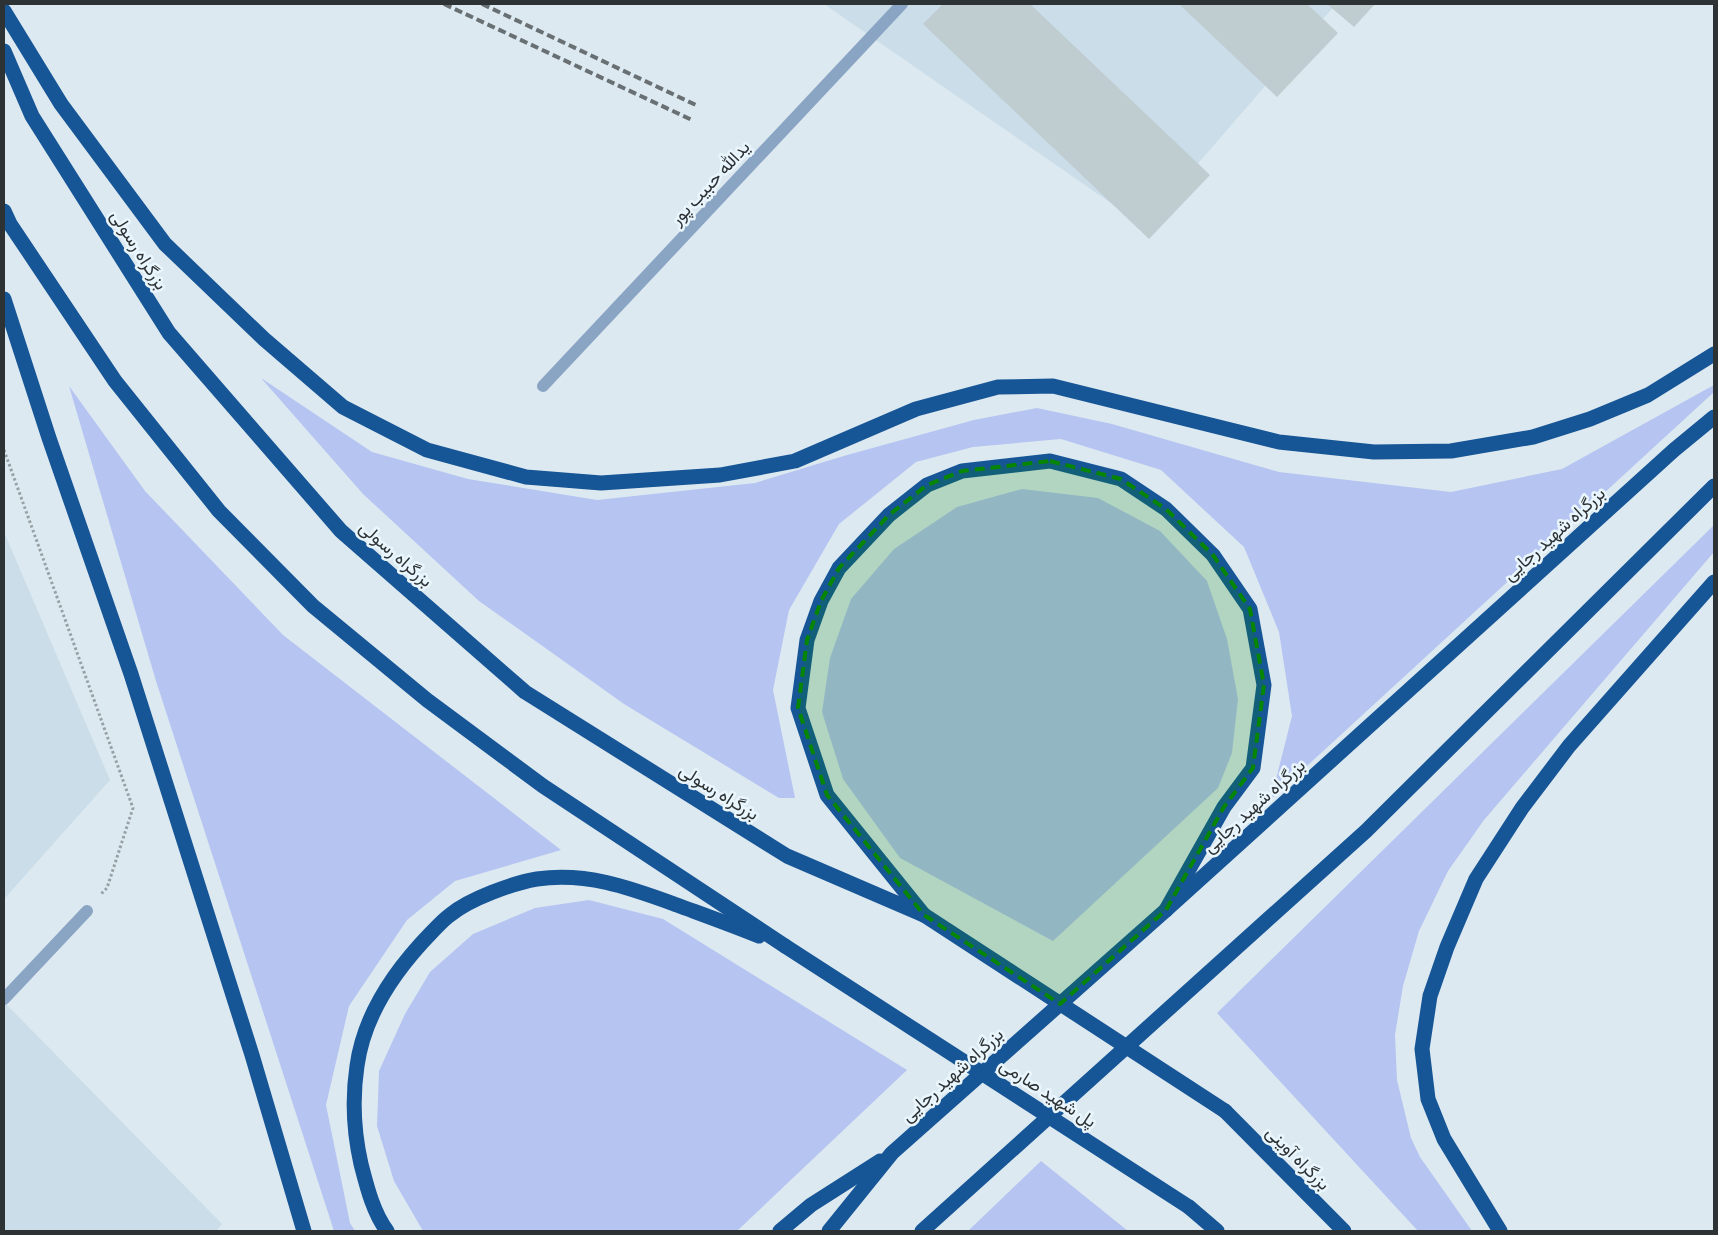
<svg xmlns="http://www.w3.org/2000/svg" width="1718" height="1235" font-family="Commissioner,Vazirmatn,sans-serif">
	<rect width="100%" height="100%" fill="#dde9f0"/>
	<g fill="#cadde9">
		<polygon points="824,4 1336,4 1144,226"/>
		<polygon points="4,532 110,780 4,899"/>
		<polygon points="4,1002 222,1224 216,1231 4,1231"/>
	</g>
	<g fill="#b6c4f2">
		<polygon points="261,378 372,452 468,479 597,500 755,483 847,455 974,420 1037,408 1112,424 1279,472 1451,492 1562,469 1714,385 1714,392 1271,799 1292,716 1279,632 1244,547 1161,470 1061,439 973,447 916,462 839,524 789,610 773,690 795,798 779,798 624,704 479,601 363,494"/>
		<polygon points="69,386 145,491 283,635 561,850 455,881 407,920 349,1006 326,1105 350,1223 355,1231 334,1231 156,681"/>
		<polygon points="1022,489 1098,498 1160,531 1207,581 1227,639 1238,699 1232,753 1218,788 1053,941 900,858 843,779 822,712 830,658 851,599 894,549 957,507"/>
		<polygon points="1714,525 1714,552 1484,820 1448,871 1419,931 1403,986 1395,1035 1397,1080 1411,1138 1420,1157 1472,1231 1418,1231 1217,1013"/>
		<polygon points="589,900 663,919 907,1070 737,1231 423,1231 394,1181 377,1126 379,1071 405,1014 430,972 473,934 535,908"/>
		<polygon points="1041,1161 1128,1231 968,1231"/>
	</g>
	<g fill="#bfccd0">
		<polygon points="943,4 1030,4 1210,175 1149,239 923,24"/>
		<polygon points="1179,4 1307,4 1338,33 1277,97"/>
		<polygon points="1327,4 1375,4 1354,27"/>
	</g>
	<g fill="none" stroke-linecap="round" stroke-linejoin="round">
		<polyline stroke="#97a0a5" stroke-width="3" stroke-dasharray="2.5 2.5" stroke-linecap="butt" points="4,450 133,808 107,888 100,895"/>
		<g stroke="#8aa4c4" stroke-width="12">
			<polyline points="543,386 902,4"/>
			<polyline points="4,999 87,911"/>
		</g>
		<g stroke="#165596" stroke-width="15">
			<polyline points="4,11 61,104 165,244 264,339 343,407 427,450 526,477 601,483 720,475 795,461 916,409 998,387 1053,386 1279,442 1374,452 1451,451 1533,437 1590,419 1648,395 1714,354"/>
			<polyline points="4,51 32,116 169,333 341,531 525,692 787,856 924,915"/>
			<polyline points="4,211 10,224 115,381 219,511 313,606 427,700 543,786 785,946"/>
			<polyline points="4,299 49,438 131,674 252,1055 304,1231"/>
			<polyline points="923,914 827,795 798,708 807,640 821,601 839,568 889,515 927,485 962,471 1050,461 1121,479 1166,509 1213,555 1250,609 1264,685 1253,768 1224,807 1166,910"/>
			<polyline points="1225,1111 1344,1231"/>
			<polyline points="1189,1207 1217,1231"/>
			<path d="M387,1231C373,1212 367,1187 361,1164C354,1133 352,1099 357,1066C364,1014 395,970 431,933C437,927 443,920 450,915C469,899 513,883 537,879C588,872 630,888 677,905C704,915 732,925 759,936"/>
			<polyline points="780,1231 811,1205 880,1161"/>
			<polyline points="829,1231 892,1153 1166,910 1674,450 1714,417"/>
			<polyline points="922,1231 1366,831 1714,486"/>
			<polyline points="1500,1231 1444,1139 1428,1099 1422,1049 1430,996 1447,947 1476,879 1522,808 1569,746 1714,582"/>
		</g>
		<g stroke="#697074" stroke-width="4" stroke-dasharray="8 4" stroke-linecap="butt">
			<polyline points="444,4 692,120"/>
			<polyline points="482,4 698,106"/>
		</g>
		<g stroke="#165596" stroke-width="15">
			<polyline points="924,915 1225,1111"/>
			<polyline points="785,946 1189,1207"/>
		</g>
	</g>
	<path fill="#078505" fill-opacity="0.2" stroke="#078505" stroke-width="4" stroke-dasharray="10 6" stroke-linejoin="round" d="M1050,461L1121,479L1166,509L1213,555L1250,609L1264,685L1253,768L1224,807L1166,910L1060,1004L924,915L827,795L798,708L807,640L821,601L839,568L889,515L927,485L962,471Z"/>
	<g text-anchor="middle" stroke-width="5" stroke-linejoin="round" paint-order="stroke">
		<g font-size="18" fill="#2d3234" stroke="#eaf6fd">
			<text transform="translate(710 183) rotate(-47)" y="6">یدالله حبیب پور</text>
			<text transform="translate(139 250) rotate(58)" y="6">بزرگراه رسولی</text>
			<text transform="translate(1554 534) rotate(-42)" y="6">بزرگراه شهید رجایی</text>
			<text transform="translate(396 554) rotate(41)" y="6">بزرگراه رسولی</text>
			<text transform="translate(719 792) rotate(32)" y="6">بزرگراه رسولی</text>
			<text transform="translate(1254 806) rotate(-42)" y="6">بزرگراه شهید رجایی</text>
			<text transform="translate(952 1075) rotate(-42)" y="6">بزرگراه شهید رجایی</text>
			<text transform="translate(1048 1093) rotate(33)" y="6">پل شهید صارمی</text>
			<text transform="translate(1298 1158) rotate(45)" y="6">بزرگراه آوینی</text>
		</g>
	</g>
	<rect width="1718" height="1235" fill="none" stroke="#2d3234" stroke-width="10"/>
</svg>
